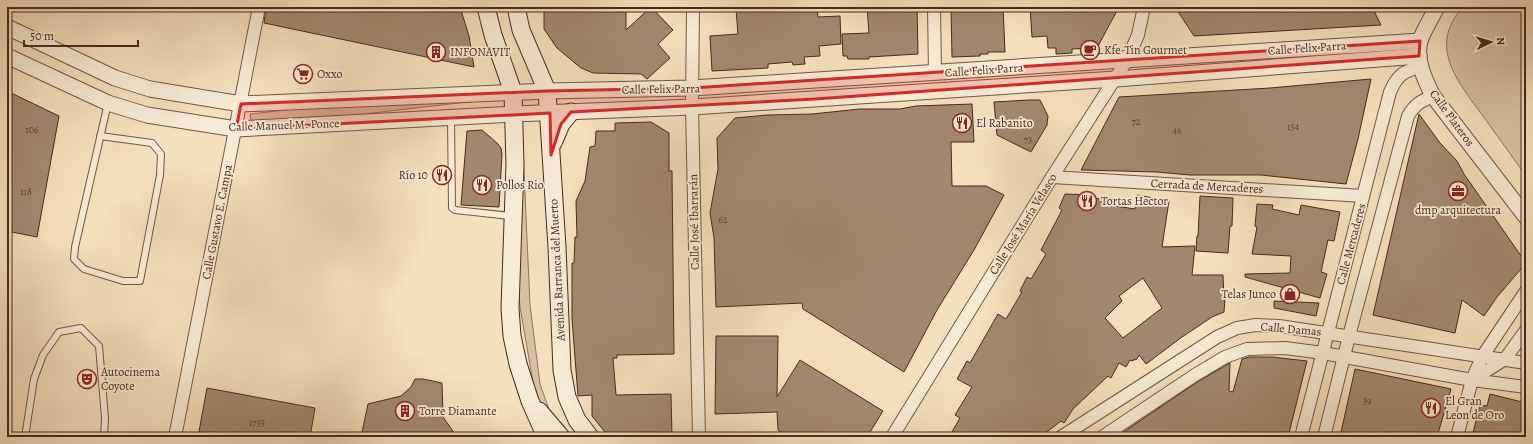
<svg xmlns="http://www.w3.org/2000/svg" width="1533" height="444" font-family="Alegreya,serif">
	<rect width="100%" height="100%" fill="#f4dfbe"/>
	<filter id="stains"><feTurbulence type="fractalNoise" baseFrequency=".005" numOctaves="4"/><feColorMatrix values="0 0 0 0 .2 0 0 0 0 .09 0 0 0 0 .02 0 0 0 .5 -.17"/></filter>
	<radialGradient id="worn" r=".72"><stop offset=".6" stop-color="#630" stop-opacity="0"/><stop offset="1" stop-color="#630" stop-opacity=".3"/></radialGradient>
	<g fill="#d7c0a3" stroke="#907460">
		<path d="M1463,7H1526V176C1512,156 1497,136 1483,116C1458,82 1427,46 1463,7Z"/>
		<polygon points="475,89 476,101 252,127 250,114"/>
		<polygon points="522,126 530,305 540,384 556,429 539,417 520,307 513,216"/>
	</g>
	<g fill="#a28871" stroke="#49291d" fill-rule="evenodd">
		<polygon points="266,7 460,7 469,36 474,67 264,23"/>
		<polygon points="544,7 576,7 576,9 626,10 626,30 651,7 673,30 658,44 670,58 647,79 641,74 593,73 581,68 557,48 544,29"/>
		<polygon points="756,7 817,7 818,17 840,16 841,44 819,46 820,56 804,57 805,64 793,65 792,62 768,64 768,68 712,71 710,36 738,34 736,9"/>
		<polygon points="867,7 917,7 918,54 869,57 869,59 848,59 847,56 843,56 842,34 869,33"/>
		<polygon points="951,7 1003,7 1005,52 988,52 988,54 980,54 980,56 952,57"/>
		<polygon points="1030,7 1119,7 1097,48 1072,49 1072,53 1056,54 1056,48 1048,48 1047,36 1032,37"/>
		<polygon points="1175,7 1372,7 1381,25 1194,36"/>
		<polygon points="1371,79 1358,139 1346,184 1261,175 1190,175 1157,172 1081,170 1119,97 1270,88"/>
		<polygon points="7,91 59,116 37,237 7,231"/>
		<polygon points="1029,100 1040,100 1048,116 1047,125 1031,152 997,135 994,102"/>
		<polygon points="972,104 974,142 951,142 952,186 986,186 1004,195 974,250 937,310 904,372 803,309 802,303 716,307 714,238 710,213 718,169 717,138 735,118 768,115 812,114 860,109 900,109 916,106"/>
		<polygon points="1419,114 1440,143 1457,161 1464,174 1526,263 1497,297 1484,316 1462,300 1455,333 1373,315"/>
		<polygon points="651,122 669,133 669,171 672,171 674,354 617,355 617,358 613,358 616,395 671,394 672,437 609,437 592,416 592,395 578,396 572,319 572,263 574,263 575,237 577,237 576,201 585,181 590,147 595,146 596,131 615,131 615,123"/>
		<polygon points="482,130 497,143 501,148 502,154 499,207 461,205 467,131"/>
		<path d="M1065,194L1092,195V198L1110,200L1109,205L1135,209L1137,195L1169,201L1162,247L1195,246L1192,275H1223L1224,298H1225L1224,312L1212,317L1182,337L1146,364L1139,355L1136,360L1134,359L1133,361L1130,360L1126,367L1119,363L1111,378L1108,376L1073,409L1064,423L1061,421L1040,437H949L960,418L955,415L972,387L957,379L967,361L970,363L998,314L1006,319L1022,292L1020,291L1027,277L1031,279L1046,254L1041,250L1062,210L1059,208ZM1143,278L1162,308L1123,338L1105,318L1122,301L1119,296Z"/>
		<polygon points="1200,196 1233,198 1232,226 1230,226 1228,253 1196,251 1197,236 1198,236"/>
		<polygon points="1257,204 1273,205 1272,209 1299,215 1301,205 1340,212 1334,241 1328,240 1321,272 1327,274 1320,298 1245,277 1245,274 1290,273 1291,256 1252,254 1257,227 1255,226"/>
		<polygon points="1274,301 1319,303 1316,316 1274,308"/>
		<polygon points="716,336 778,336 777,397 800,360 883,411 867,437 788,437 778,430 777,412 715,414"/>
		<polygon points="1249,357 1272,357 1307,361 1288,437 1116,437 1199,381 1230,363 1229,391 1233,392 1242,359"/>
		<polygon points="1355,369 1451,389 1437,437 1340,437"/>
		<polygon points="415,379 423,379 442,383 443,417 457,437 361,437 368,404 401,396 411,387"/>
		<polygon points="207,388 315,408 310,437 198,437"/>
		<polygon points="1490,394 1526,403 1526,437 1472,437 1480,405 1487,406"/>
	</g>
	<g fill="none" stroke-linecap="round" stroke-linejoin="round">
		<defs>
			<g id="service">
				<polyline points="451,118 452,208 455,210 511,216"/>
				<polyline points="100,136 152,143 161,154 160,175 140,281 123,281 84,269 74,259 75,247 108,103"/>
				<polyline points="25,437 34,379 43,355 59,332 81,328 99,346 105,418 104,437"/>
			</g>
			<g id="minor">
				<polyline points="693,7 692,107 699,437"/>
				<polyline points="934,7 935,73"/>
				<polyline points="1052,177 1363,196"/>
				<polyline points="1472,380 1505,359 1526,330"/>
				<polyline points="175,437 259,7"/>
				<polyline points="892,437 1052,177 1127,60 1138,35 1144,7"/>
				<polyline points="1061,437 1217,337 1237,328 1256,325 1279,326 1526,363"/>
				<polyline points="1102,437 1195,375 1225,357 1247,349 1285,348 1323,353 1472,380 1526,387"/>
				<path d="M1301,437L1390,92C1398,74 1403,72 1421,66"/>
				<path d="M1324,437L1349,336L1408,116C1415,104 1421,101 1433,96"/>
				<polyline points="1457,437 1472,380 1482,357 1526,291"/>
			</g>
			<g id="tertiary">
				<path d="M1437,7C1432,17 1423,31 1420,41C1415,60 1425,80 1433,96L1526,217"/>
				<polyline points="7,27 115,78 150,89 241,104 547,91 692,88 1420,41"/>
				<polyline points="7,56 108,103 147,115 236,129 514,114 692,107 1116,79 1419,56"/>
			</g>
			<g id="secondary">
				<polyline points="486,7 493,35 513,92 515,165 510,308 512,336 518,364 530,401 546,437"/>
				<polyline points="516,7 521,30 547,91 557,247 562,370 567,397 577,420 590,437"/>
				<polyline points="553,143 561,124 571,112"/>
				<polyline points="539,411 561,437"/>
			</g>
		</defs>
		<use href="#service" stroke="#745645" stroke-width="8"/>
		<use href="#minor" stroke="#745645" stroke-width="14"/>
		<use href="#tertiary" stroke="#745645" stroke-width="17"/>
		<use href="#secondary" stroke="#49291d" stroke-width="19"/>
		<use href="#service" stroke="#f8ead5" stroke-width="6"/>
		<use href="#minor" stroke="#f8ead5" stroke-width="12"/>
		<use href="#tertiary" stroke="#f8ead5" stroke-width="15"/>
		<use href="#secondary" stroke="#f8ead5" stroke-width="17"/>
	</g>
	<path fill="#d62828" fill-opacity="0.2" stroke="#d62828" stroke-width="3" stroke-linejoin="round" d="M1420,41L1419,56L815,99L571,112L561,124L551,155L550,113L236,129L241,104L547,91L692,88Z"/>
	<defs>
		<symbol id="cafe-ring" viewBox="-11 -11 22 22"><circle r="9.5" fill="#f8ead5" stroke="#8f2418" stroke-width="1.5"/><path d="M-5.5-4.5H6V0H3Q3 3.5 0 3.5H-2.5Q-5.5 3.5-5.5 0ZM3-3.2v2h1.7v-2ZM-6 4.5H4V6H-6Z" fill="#8f2418"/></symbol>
		<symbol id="building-ring" viewBox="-11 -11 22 22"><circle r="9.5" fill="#f8ead5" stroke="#8f2418" stroke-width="1.5"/><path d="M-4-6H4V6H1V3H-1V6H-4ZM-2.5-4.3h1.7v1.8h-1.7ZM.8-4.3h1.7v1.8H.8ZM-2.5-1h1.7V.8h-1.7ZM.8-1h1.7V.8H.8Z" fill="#8f2418"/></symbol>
		<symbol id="supermarket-ring" viewBox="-11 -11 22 22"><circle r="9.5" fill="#f8ead5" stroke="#8f2418" stroke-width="1.5"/><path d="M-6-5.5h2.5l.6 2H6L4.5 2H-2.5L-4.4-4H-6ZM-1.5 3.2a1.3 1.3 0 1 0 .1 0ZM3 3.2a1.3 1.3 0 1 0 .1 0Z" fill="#8f2418"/></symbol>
		<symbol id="restaurant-ring" viewBox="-11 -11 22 22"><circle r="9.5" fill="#f8ead5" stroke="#8f2418" stroke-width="1.5"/><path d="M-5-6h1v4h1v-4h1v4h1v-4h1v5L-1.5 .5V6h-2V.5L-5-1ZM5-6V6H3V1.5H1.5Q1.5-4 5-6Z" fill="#8f2418"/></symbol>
		<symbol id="office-ring" viewBox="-11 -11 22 22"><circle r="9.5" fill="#f8ead5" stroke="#8f2418" stroke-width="1.5"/><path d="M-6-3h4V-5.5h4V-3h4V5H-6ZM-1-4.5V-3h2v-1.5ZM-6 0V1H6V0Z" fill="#8f2418"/></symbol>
		<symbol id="shop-ring" viewBox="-11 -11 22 22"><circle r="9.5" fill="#f8ead5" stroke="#8f2418" stroke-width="1.5"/><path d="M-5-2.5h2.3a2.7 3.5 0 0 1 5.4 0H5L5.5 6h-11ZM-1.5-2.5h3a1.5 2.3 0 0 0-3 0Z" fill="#8f2418"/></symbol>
		<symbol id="theatre-ring" viewBox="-11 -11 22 22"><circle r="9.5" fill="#f8ead5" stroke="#8f2418" stroke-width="1.5"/><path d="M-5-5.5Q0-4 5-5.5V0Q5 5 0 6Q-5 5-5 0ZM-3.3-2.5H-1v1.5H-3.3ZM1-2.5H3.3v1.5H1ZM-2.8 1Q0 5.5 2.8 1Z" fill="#8f2418"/></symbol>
	</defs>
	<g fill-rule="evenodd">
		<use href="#cafe-ring" x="1079" y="39" width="22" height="22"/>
		<use href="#building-ring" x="425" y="41" width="22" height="22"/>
		<use href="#supermarket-ring" x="292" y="63" width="22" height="22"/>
		<use href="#restaurant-ring" x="951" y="112" width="22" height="22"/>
		<use href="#restaurant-ring" x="431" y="164" width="22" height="22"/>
		<use href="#restaurant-ring" x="471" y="174" width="22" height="22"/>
		<use href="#office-ring" x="1447" y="180" width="22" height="22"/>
		<use href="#restaurant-ring" x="1076" y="190" width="22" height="22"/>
		<use href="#shop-ring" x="1279" y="283" width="22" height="22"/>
		<use href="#theatre-ring" x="76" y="368" width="22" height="22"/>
		<use href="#restaurant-ring" x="1420" y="397" width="22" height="22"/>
		<use href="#building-ring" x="394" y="400" width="22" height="22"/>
	</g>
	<g text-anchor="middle" stroke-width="3.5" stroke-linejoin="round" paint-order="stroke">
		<g font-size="10" fill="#5f4132">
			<text x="1136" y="125">72</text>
			<text x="1293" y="130">134</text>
			<text x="32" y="133">106</text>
			<text x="1177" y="134">46</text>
			<text x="1028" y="143">73</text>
			<text x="26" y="195">118</text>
			<text x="723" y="223">62</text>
			<text x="1367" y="404">39</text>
			<text x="257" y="426">1735</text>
		</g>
		<g font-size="12" fill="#49291d" stroke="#f8ead5">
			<text transform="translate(1307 48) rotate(-4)" y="4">Calle Felix Parra</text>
			<text transform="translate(984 70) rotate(-4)" y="4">Calle Felix Parra</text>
			<text transform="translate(661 89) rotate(-1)" y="4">Calle Felix Parra</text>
			<text transform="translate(1452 118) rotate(54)" y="4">Calle Plateros</text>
			<text transform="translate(284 125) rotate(-2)" y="4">Calle Manuel M. Ponce</text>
			<text transform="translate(1207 186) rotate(3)" y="4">Cerrada de Mercaderes</text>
			<text transform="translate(217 222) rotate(-79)" y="4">Calle Gustavo E. Campa</text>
			<text transform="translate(694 222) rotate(-91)" y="4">Calle José Ibarrarán</text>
			<text transform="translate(1023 224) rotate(-58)" y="4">Calle José María Velasco</text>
			<text transform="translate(1351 244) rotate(-75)" y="4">Calle Mercaderes</text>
			<text transform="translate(557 270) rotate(-93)" y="4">Avenida Barranca del Muerto</text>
			<text transform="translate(1291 329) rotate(5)" y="4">Calle Damas</text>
		</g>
		<g font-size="12" fill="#49291d" stroke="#f8ead5" text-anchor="start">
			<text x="1104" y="54">Kfe-Tin Gourmet</text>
			<text x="450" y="56">INFONAVIT</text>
			<text x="317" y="78">Oxxo</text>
			<text x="976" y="127">El Rabanito</text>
			<text x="428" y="179" text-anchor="end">Río 10</text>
			<text x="496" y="189">Pollos Rio</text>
			<text x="1101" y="205">Tortas Hector</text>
			<text x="1458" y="214" text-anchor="middle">dmp arquitectura</text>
			<text x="1276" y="298" text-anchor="end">Telas Junco</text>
			<text x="101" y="376">Autocinema<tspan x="101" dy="14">Coyote</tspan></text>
			<text x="1445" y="405">El Gran<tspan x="1445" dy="14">Leon de Oro</tspan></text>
			<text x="419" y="415">Torre Diamante</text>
		</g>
	</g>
	<rect width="1533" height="444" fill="none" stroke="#f4dfbe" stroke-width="24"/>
	<rect x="8" y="8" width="1517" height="428" fill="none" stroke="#49291d" stroke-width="2"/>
	<rect x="12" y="12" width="1509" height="420" fill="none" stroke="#49291d"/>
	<g transform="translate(1491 42) rotate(85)" stroke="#f8ead5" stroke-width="3" paint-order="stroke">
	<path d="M0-3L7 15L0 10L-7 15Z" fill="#49291d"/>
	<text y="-6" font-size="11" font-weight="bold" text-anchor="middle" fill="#49291d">N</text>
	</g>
	<path d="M24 40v6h114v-6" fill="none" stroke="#49291d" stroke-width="2"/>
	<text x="30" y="40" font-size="12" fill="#49291d" stroke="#f8ead5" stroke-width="3" paint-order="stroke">50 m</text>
	<rect width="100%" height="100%" filter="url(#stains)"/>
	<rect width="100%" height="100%" fill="url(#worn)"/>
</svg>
